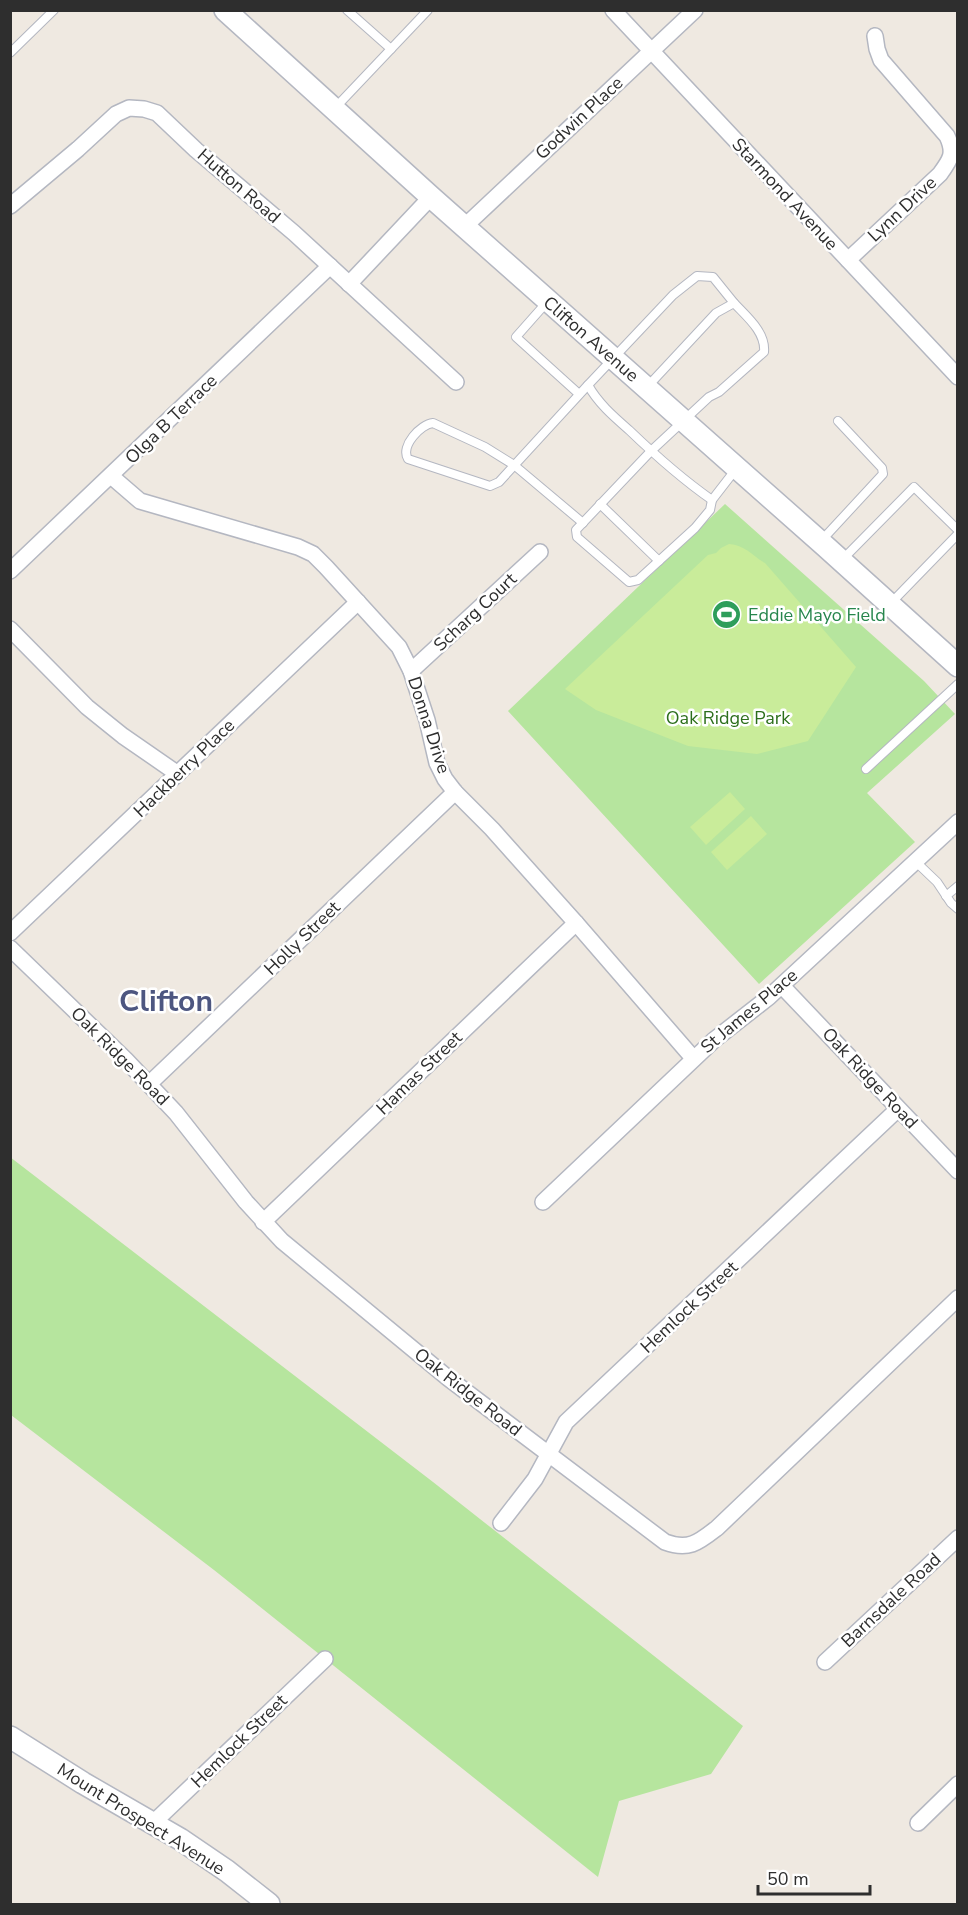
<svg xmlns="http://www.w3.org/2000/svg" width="968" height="1915" font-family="'Nunito Sans',sans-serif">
	<rect width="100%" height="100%" fill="#efe9e1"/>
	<g fill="#b6e59e">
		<polygon points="725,504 924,681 955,714 867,793 915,842 759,984 508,711"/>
		<polygon points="10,1157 433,1482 743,1726 711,1774 619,1801 598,1877 214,1570 11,1415"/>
	</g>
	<g fill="#c9ec9a">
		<path d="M729,544C745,545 751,555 765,563L856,667L808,741L757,754L688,746L596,710L565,689L708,555L716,553L721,548Z"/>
		<polygon points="730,792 745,809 706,845 690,827"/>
		<polygon points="751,816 767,834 727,870 711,852"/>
	</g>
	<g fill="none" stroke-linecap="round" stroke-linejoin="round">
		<defs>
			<g id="lane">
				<polyline points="347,10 391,49"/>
				<polyline points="10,53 54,10"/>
				<polyline points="335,108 428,10"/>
				<polyline points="547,302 516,337 579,394"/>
				<path d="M734,303L713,277L697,276L673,295L588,385C598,403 613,416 629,430C655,455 682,479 712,500L736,469"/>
				<path d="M648,386L716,313L734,303C746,316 766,332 764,352L719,392L709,397L651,451L576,530L577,537L629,582L638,580L695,528L710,510L712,500"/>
				<polyline points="600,504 659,561"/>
				<path d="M583,523L514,465L485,447L433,423C421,424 400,446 408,459L490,486L499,482L588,385"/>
				<polyline points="821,541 883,474 882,468 838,421"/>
				<polyline points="842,560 914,487 958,530"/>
				<polyline points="891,603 958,534"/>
				<polyline points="866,769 958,684"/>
				<polyline points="916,862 937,882 951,903 958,909"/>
				<polyline points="946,896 958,886"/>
			</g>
			<g id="street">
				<polyline points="613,10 958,377"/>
				<polyline points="10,206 78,149 116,114 129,108 144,109 157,113 196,150 294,233 456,382"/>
				<polyline points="464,227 695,10"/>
				<path d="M848,260L940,174C951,159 955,153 947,136L881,60L877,49L875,36"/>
				<polyline points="349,284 431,197"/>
				<polyline points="111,476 140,501 298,547 313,554 326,567 399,647 411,671 427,720 437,763 445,779 455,792 492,829 576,923 693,1058"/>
				<polyline points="10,571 330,266"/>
				<polyline points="10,629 87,707 123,736 178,774"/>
				<polyline points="411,671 540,552"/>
				<polyline points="10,933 358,602"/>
				<path d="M10,948L126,1060L176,1113L246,1202L282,1241L448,1378L665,1542C689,1551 699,1542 717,1528L958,1298"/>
				<polyline points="782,986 958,1171"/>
				<polyline points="149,1084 455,792"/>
				<polyline points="543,1202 714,1040 769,997 958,822"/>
				<polyline points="263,1222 576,923"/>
				<polyline points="501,1523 535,1479 566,1422 898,1109"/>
				<polyline points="825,1662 958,1538"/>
				<polyline points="153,1823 325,1659"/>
				<polyline points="918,1823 958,1784"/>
			</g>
			<g id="secondary">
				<polyline points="225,10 431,197 825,546 958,666"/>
				<polyline points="10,1737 83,1783 180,1839 227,1871 269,1904"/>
			</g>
		</defs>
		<use href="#lane" stroke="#b4b7c1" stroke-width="10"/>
		<use href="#street" stroke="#b4b7c1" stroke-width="18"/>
		<use href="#secondary" stroke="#b4b7c1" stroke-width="24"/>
		<use href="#lane" stroke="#fff" stroke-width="8"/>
		<use href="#street" stroke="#fff" stroke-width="15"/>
		<use href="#secondary" stroke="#fff" stroke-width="21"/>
	</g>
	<defs>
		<symbol id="stadium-disc" viewBox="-11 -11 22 22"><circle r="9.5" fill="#2e9e5b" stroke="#fff"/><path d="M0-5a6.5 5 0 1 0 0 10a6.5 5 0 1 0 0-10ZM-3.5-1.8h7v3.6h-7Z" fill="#fff"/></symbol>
	</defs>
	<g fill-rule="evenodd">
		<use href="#stadium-disc" x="710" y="598" width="33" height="33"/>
	</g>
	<g text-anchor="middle" stroke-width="5" stroke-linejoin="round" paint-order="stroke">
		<g font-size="18" fill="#2e2e2e" stroke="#fff">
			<text transform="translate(579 118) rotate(-43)" y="6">Godwin Place</text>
			<text transform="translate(239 186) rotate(41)" y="6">Hutton Road</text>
			<text transform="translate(785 194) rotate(47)" y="6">Starmond Avenue</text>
			<text transform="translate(902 209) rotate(-43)" y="6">Lynn Drive</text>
			<text transform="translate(591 339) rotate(41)" y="6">Clifton Avenue</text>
			<text transform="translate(171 419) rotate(-44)" y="6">Olga B Terrace</text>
			<text transform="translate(475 612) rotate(-43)" y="6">Scharg Court</text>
			<text transform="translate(429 725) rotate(72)" y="6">Donna Drive</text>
			<text transform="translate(184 768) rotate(-44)" y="6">Hackberry Place</text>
			<text transform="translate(302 938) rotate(-44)" y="6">Holly Street</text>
			<text transform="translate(749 1011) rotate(-40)" y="6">St James Place</text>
			<text transform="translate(120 1056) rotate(45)" y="6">Oak Ridge Road</text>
			<text transform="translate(419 1073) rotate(-44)" y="6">Hamas Street</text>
			<text transform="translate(870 1078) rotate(47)" y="6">Oak Ridge Road</text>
			<text transform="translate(689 1307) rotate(-43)" y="6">Hemlock Street</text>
			<text transform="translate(468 1392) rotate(38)" y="6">Oak Ridge Road</text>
			<text transform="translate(891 1600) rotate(-43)" y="6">Barnsdale Road</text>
			<text transform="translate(239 1741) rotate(-44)" y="6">Hemlock Street</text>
			<text transform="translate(141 1819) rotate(32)" y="6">Mount Prospect Avenue</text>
		</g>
		<g font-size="18" fill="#27864d" stroke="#fff" text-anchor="start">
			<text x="748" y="621">Eddie Mayo Field</text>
		</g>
		<g font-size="18" fill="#2c6e1b" stroke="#fff">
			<text x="728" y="724">Oak Ridge Park</text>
		</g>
		<g font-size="30" font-weight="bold" fill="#4d5680" stroke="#fff">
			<text x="166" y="1011">Clifton</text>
		</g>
	</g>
	<rect width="968" height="1915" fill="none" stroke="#2e2e2e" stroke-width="24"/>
	<path d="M758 1885v9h112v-9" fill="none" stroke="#2e2e2e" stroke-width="3"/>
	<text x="767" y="1885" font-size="18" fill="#2e2e2e" stroke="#ffffff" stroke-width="4.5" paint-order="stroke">50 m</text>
</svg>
